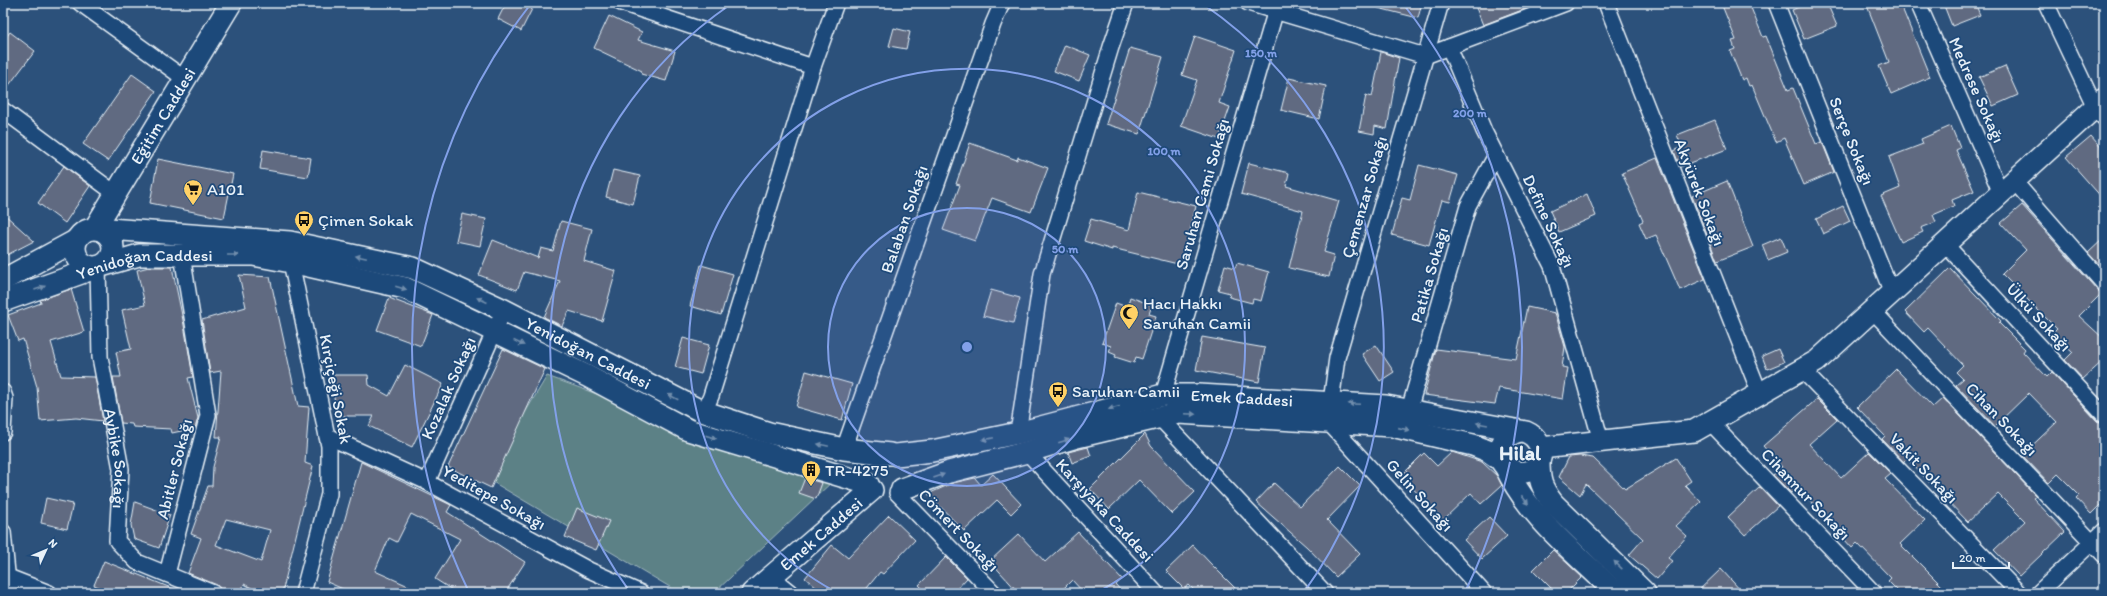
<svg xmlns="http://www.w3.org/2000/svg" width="2107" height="596" font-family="Itim,sans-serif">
	<rect width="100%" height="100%" fill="#2c517b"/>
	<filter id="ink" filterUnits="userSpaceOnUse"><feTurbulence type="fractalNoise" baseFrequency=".025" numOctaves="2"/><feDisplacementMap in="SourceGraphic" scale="8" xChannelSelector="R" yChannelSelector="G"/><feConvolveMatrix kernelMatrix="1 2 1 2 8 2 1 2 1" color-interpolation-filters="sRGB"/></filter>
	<g filter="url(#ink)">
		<polygon fill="#5b8186" stroke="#a2b9bf" points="547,376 834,480 714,593 680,593 486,478"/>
		<g fill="#616b81" stroke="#e8f1f8" fill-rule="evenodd">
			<polygon points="506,3 535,3 521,31 498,19"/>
			<polygon points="1379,3 1422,3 1418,18 1378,8"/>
			<polygon points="1474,3 1538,3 1538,4 1483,25"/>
			<polygon points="1721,3 1749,3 1763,37 1766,36 1788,90 1793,88 1816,144 1822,142 1834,172 1804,185 1784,138 1776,142 1752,85 1749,86 1746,78 1742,80 1730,51 1735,49 1732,41 1736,40"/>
			<polygon points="1808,3 1827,3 1837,26 1804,39 1792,10"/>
			<polygon points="1866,3 1900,3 1930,77 1891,94 1879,66 1889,62"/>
			<polygon points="1943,3 1975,3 1980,15 1952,26"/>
			<polygon points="609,16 642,32 638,40 675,51 666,81 641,74 642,71 594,48"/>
			<polygon points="894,28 910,32 906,49 889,46"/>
			<polygon points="10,32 35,51 3,93 3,41"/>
			<polygon points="1195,36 1236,50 1219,103 1230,107 1219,139 1181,126 1197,80 1182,75"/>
			<polygon points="1065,45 1090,55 1079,81 1054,71"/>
			<polygon points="1130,48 1163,57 1139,134 1106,124"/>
			<polygon points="1381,52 1399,58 1387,129 1375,126 1374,134 1359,131 1366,95 1372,97"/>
			<polygon points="2005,66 2018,95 1993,106 1979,77"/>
			<polygon points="132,74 156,91 108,161 83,144"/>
			<polygon points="1289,78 1326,86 1319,119 1281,110"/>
			<polygon points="1715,120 1727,149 1680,167 1674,151 1682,147 1677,135"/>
			<polygon points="1951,126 1960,148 1956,150 1974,191 1952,200 1954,206 1933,215 1936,222 1921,228 1923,232 1901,242 1881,196 1900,188 1889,157 1923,144 1921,139"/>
			<polygon points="2091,136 2104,151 2104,200 2066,157"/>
			<polygon points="970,143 1017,160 1018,157 1048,168 1031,212 992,198 975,241 943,230 960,185 956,184"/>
			<polygon points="263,150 311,158 308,177 260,169"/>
			<polygon points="1657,158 1705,279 1680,290 1656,235 1646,239 1639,223 1643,221 1622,173"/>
			<polygon points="158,159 233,174 224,218 150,203"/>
			<polygon points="1249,163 1289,173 1286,186 1339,201 1324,252 1334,255 1329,277 1289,268 1303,211 1241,194"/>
			<polygon points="1419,165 1458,175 1450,202 1442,200 1429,245 1392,235 1402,198 1410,200"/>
			<polygon points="64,166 90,186 65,223 38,203"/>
			<polygon points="613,170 640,176 633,204 606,197"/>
			<polygon points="1727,181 1753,247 1717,261 1692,196"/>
			<polygon points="1138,192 1196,206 1182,265 1112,248 1112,250 1084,241 1091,219 1129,230"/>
			<polygon points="1587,194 1596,216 1559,232 1550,211"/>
			<polygon points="2022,205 2097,290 2102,293 2079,316 2104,339 2104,360 2083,379 2065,360 2073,352 2053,333 2057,329 2002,274 2026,250 2001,223"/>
			<polygon points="1843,206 1850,221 1823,234 1816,219"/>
			<polygon points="3,213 34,241 3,257"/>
			<polygon points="462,214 486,219 480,246 456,241"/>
			<polygon points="561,221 592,229 584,261 616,271 602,321 569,311 562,326 544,317 560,281 524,272 517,290 479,275 493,240 538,258 541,248 553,251"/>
			<polygon points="1781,237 1787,252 1768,260 1762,245"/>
			<polygon points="2104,238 2104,270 2088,253"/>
			<polygon points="1237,263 1269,272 1261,301 1253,299 1252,303 1229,297 1230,293 1218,290 1225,265 1235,268"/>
			<polygon points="701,265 733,274 721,315 690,306"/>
			<polygon points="149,267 172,267 184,325 193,377 188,378 198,418 195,428 172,433 171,429 133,427 132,424 121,423 113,377 121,377 116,352 131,349 122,310 145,305 137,270"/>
			<polygon points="1950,268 2001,321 1999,323 2025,349 2023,352 2047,377 2052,372 2097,421 2104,426 2104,501 2091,514 2076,498 2079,495 2058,474 2049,483 2022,455 2057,422 2029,393 1995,426 1956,385 1963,379 1956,372 1963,365 1928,328 1924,332 1905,312"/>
			<path d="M239,275L270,277L298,406L309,407L305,463L313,466L282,593H261L244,584L241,593H222L217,585L188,573L201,538L191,534L208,486H212L213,467L221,437H216L221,371L210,373L202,320L246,307ZM226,519L270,530L261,562L216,545Z"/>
			<polygon points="71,289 84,332 51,342 61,376 95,377 103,421 76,418 40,421 37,387 23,339 18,341 8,315 41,303 40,300"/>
			<polygon points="991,290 1020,298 1013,323 983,316"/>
			<polygon points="1130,297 1152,305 1149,314 1156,316 1142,359 1136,357 1134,363 1115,357 1116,355 1109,352 1111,346 1102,343 1116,303 1127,307"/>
			<polygon points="389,298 433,315 421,346 377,330"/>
			<polygon points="1527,307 1555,313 1557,319 1565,347 1562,367 1568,368 1563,399 1499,388 1495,404 1424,395 1436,349 1516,359"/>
			<polygon points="1202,337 1265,348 1259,382 1196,370"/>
			<polygon points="683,338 709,345 701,374 675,367"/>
			<polygon points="1376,345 1394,372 1380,381 1362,354"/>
			<polygon points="503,349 545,369 491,488 448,467"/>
			<polygon points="1778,349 1784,362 1767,369 1762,356"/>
			<polygon points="405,365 443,384 412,447 369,426 374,416 336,416 332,375 368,375 369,385 389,396"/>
			<polygon points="1896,369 1933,407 1943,398 2036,496 2033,498 2065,532 2019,576 1994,550 2025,521 1998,494 1968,522 1907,459 1904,462 1882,439 1885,436 1857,407"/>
			<polygon points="806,371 852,384 842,420 796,407"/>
			<polygon points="1817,399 1837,419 1809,444 1841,478 1869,452 1891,474 1885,479 1925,520 1900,544 1949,593 1900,593 1888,581 1891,578 1857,543 1852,548 1798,487 1791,493 1773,475 1782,467 1763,446"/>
			<polygon points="1145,434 1151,446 1195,492 1172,514 1139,480 1109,509 1090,489"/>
			<polygon points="1088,447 1091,456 1072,463 1068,452"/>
			<polygon points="1452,452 1482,462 1498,477 1502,485 1481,504 1471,493 1443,520 1401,476 1424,453 1437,466"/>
			<polygon points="1580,456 1593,458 1625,489 1676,458 1691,481 1685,485 1701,502 1676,526 1687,536 1668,558 1672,561 1657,579 1629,555 1643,539 1586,484 1580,495 1559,477 1569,457"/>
			<polygon points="361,462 451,505 447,512 525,562 505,593 457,593 435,579 460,539 411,514 397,542 389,538 375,571 424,593 352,593 327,582"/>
			<polygon points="1340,466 1360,486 1327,520 1360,554 1336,577 1307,547 1256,502 1274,483 1300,507"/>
			<polygon points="993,474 1021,504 1011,514 997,500 964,531 928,494 953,483 975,478 981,485"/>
			<polygon points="805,478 822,483 816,499 799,493"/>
			<polygon points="1760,487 1778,506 1745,535 1728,517"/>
			<polygon points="46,498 73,504 67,529 41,523"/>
			<polygon points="135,502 170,515 159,548 134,539 131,525"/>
			<polygon points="577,508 609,521 596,550 565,537"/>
			<polygon points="889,515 915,540 883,574 880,572 863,593 823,593 805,578 832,545 848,558"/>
			<polygon points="1489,517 1507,536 1482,559 1464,540"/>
			<polygon points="1078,532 1122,579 1116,585 1123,593 1084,593 1072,580 1059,593 1019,593 990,561 1019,534 1045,562"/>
			<polygon points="1193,545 1210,563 1240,593 1197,593 1189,585 1184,589 1166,571"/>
			<polygon points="1553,550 1582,577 1566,593 1556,593 1533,570"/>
			<polygon points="946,557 967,578 953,593 927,593 919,585"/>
			<polygon points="104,561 181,592 181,590 189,593 113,593 94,585"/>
			<polygon points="1721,569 1743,593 1696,593"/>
		</g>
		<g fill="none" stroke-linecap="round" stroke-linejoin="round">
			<defs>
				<g id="street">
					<polyline points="80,3 185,79"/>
					<polyline points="621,3 813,67"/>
					<polyline points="1248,3 1425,56 1566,3"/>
					<polyline points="1606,3 1760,394"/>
					<polyline points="1776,3 1892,293"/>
					<polyline points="1918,3 2001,193"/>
					<polyline points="2046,3 2095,107 2104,118"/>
					<polyline points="1449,47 1484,131 1552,266 1601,441"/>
					<polyline points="3,110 116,194"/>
					<polyline points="2014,181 2104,284"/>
					<polyline points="1945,244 2104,415"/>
					<polyline points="291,262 329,446 329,494 303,593"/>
					<path id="s1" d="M98,267L100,357L121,469L117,541L137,562L213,593"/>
					<polyline points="1873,311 2104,555"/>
					<polyline points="1802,370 2019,593"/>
					<polyline points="3,392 5,398 3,432"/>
					<polyline points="1163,395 1278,3"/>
					<polyline points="1331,402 1337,358 1441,3"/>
					<polyline points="1409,410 1468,206 1496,155"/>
					<polyline points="704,412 711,396 813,67 836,3"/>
					<polyline points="1159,417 1325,593"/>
					<polyline points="1328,422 1484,593"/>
					<polyline points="1710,422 1874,593"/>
					<polyline points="1018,433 1042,274 1111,47 1126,3"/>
					<polyline points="327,436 427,482 589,570 641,593"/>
					<polyline points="844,449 993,24 1002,3"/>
					<polyline points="1027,452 1156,593"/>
					<polyline points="427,482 504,310"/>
					<polyline points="897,493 994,593"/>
					<polyline points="3,532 9,593"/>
					<polyline points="167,574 208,415 182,255"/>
					<polyline points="770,576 791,593"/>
					<polyline points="3,577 8,577 49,593"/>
					<polyline points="2038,593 2104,531"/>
				</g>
				<g id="secondary">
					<path id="s2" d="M95,228L290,242L413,268L504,310L699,410L769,433L844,449L890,454"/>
					<path id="s3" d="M95,228L231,3"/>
					<circle cx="94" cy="248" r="19"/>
					<polyline points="3,280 75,241"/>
					<path id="s4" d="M3,301L98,267L139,255H253L291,262L405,288L587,376L688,430L868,484"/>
					<polyline points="1541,448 1694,431 1817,361 2104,99"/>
					<path id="s5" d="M896,455L932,451L1018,433L1163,395H1199L1386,406L1526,432C1550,442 1543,476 1517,472C1492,468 1495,435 1521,431"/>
					<path d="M1539,461C1539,481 1541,487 1553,503L1645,593"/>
					<path d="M1505,466C1528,517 1577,554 1616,593"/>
					<polyline points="902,489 949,472 1027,452 1077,437 1178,413 1392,426 1473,445 1488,451 1502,461"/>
					<path id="s6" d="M752,593L872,490"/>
				</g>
			</defs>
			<use href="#street" stroke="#e8f1f8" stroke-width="18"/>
			<use href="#secondary" stroke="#e8f1f8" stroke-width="24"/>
			<use href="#street" stroke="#1f4a7a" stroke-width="15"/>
			<use href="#secondary" stroke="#1f4a7a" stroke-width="21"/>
		</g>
		<defs><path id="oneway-solid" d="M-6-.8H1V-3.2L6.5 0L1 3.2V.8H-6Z"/></defs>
		<g fill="#6f8dac">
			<use href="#oneway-solid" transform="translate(233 255)"/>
			<use href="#oneway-solid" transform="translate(361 257) rotate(-168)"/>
			<use href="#oneway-solid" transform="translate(40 288) rotate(-20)"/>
			<use href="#oneway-solid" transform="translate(401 288) rotate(16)"/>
			<use href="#oneway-solid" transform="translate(482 300) rotate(-155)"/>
			<use href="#oneway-solid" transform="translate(519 343) rotate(26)"/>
			<use href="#oneway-solid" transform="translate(673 397) rotate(-153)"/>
			<use href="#oneway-solid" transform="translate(1354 404) rotate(-177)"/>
			<use href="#oneway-solid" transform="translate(1114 408) rotate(166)"/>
			<use href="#oneway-solid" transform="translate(1190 414) rotate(3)"/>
			<use href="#oneway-solid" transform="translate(1482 424) rotate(-170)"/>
			<use href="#oneway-solid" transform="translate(1404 429) rotate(13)"/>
			<use href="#oneway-solid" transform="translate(711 437) rotate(17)"/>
			<use href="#oneway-solid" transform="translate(988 439) rotate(168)"/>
			<use href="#oneway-solid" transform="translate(1064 441) rotate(-17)"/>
			<use href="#oneway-solid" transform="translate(823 445) rotate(-168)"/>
			<use href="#oneway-solid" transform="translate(939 476) rotate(-20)"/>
			<use href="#oneway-solid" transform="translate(1525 500) rotate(53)"/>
			<use href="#oneway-solid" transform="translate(1618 565) rotate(-136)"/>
		</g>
	</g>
	<circle cx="967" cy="347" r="139" fill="#82a0e8" fill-opacity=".12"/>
	<g fill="none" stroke="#82a0e8" stroke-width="2">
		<circle cx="967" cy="347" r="139"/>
		<path d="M836 592A278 278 0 1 1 1098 592"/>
		<path d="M630 592A416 416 0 0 1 731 4M1203 4A416 416 0 0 1 1304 592"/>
		<path d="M468 590A555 555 0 0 1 530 5M1404 5A555 555 0 0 1 1466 590"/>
	</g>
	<defs>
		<symbol id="supermarket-pin" viewBox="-11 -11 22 30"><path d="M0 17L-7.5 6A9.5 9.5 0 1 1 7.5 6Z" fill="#ffd166" stroke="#1f4a7a"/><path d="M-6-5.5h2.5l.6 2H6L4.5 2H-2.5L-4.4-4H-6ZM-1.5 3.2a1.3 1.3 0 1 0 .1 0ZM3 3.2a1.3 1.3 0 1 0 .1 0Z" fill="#111"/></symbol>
		<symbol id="bus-pin" viewBox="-11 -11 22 30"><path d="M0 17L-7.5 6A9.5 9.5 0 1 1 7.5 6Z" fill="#ffd166" stroke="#1f4a7a"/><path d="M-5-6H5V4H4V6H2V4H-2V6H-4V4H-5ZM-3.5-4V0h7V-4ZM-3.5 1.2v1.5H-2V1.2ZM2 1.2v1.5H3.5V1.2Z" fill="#111"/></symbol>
		<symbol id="mosque-pin" viewBox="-11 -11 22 30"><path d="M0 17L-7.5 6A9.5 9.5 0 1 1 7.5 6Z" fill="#ffd166" stroke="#1f4a7a"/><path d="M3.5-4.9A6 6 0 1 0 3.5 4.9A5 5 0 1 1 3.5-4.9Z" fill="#111"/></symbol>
		<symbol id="building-pin" viewBox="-11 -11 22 30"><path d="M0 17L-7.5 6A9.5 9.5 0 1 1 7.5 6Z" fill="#ffd166" stroke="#1f4a7a"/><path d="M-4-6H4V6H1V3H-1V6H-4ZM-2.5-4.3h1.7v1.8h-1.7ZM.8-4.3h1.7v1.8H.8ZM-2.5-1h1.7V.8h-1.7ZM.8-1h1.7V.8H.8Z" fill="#111"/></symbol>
	</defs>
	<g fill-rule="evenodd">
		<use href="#supermarket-pin" x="182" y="178" width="22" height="30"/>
		<use href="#bus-pin" x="293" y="209" width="22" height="30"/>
		<use href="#mosque-pin" x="1118" y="302" width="22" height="30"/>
		<use href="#bus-pin" x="1047" y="380" width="22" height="30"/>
		<use href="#building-pin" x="800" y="459" width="22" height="30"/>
	</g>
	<g text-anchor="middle" stroke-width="3.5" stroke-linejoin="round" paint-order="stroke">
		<g font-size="17" fill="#e8f1f8" stroke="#1f4a7a">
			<text transform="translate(1977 90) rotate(66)" y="6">Medrese Sokağı</text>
			<text dy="6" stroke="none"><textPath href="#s3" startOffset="131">Eğitim Caddesi</textPath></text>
			<text transform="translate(1852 141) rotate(68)" y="6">Serçe Sokağı</text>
			<text transform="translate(1700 192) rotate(69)" y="6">Akyürek Sokağı</text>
			<text transform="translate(1202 194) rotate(-74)" y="6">Saruhan Cami Sokağı</text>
			<text transform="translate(1364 197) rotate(-74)" y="6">Çemenzar Sokağı</text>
			<text transform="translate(904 219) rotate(-71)" y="6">Balaban Sokağı</text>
			<text transform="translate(1549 221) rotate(65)" y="6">Define Sokağı</text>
			<text dy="6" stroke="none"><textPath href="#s4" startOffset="148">Yenidoğan Caddesi</textPath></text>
			<text transform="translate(1429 275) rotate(-74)" y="6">Patika Sokağı</text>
			<text transform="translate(2039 317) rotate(47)" y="6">Ülkü Sokağı</text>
			<text dy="6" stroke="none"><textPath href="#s2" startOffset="516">Yenidoğan Caddesi</textPath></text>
			<text transform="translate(448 388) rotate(-66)" y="6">Kozalak Sokağı</text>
			<text transform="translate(336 389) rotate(79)" y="6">Kırçiçeği Sokak</text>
			<text dy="6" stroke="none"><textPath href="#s5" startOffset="353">Emek Caddesi</textPath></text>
			<text transform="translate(2002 419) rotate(46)" y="6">Cihan Sokağı</text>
			<text dy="6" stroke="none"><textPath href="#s1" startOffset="193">Aybike Sokağı</textPath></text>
			<text transform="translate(1924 468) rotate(46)" y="6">Vakit Sokağı</text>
			<text transform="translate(174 469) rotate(-76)" y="6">Abitler Sokağı</text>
			<text transform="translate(1806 494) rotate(46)" y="6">Cihannur Sokağı</text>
			<text transform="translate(1420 495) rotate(48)" y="6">Gelin Sokağı</text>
			<text transform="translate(494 497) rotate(29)" y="6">Yeditepe Sokağı</text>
			<text transform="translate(1105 510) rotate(47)" y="6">Karşıyaka Caddesi</text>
			<text transform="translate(959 530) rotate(46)" y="6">Cömert Sokağı</text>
			<text dy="6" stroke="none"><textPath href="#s6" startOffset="91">Emek Caddesi</textPath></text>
		</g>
		<g font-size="17" fill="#e8f1f8" stroke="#1f4a7a" text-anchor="start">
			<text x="207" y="195">A101</text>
			<text x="318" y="226">Çimen Sokak</text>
			<text x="1143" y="309">Hacı Hakkı<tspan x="1143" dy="20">Saruhan Camii</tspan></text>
			<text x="1072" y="397">Saruhan Camii</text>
			<text x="825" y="476">TR-4275</text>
		</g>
		<g font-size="21" font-weight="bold" fill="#e8f1f8" stroke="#1f4a7a">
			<text x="1520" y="460">Hilal</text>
		</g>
	</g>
	<circle cx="967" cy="347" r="6" fill="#82a0e8" stroke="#1f4a7a" stroke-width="2"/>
	<g font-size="12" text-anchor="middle" font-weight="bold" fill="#82a0e8" stroke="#1f4a7a" stroke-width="3.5" stroke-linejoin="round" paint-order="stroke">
		<text x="1261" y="57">150 m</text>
		<text x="1470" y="117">200 m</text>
		<text x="1164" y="155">100 m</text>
		<text x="1065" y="253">50 m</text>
	</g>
	<rect width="2107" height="596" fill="none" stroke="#1f4a7a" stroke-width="16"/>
	<rect x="8" y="8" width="2091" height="580" fill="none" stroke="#e8f1f8" stroke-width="1.5" filter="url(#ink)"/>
	<g transform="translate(46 550) rotate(46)" stroke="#1f4a7a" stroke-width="3" paint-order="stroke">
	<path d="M0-3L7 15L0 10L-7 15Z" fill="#e8f1f8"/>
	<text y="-6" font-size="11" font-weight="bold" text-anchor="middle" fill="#e8f1f8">N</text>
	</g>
	<path d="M1953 562v6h56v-6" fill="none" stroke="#e8f1f8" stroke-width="2"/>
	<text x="1959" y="562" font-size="12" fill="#e8f1f8" stroke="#1f4a7a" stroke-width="3" paint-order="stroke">20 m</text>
</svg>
